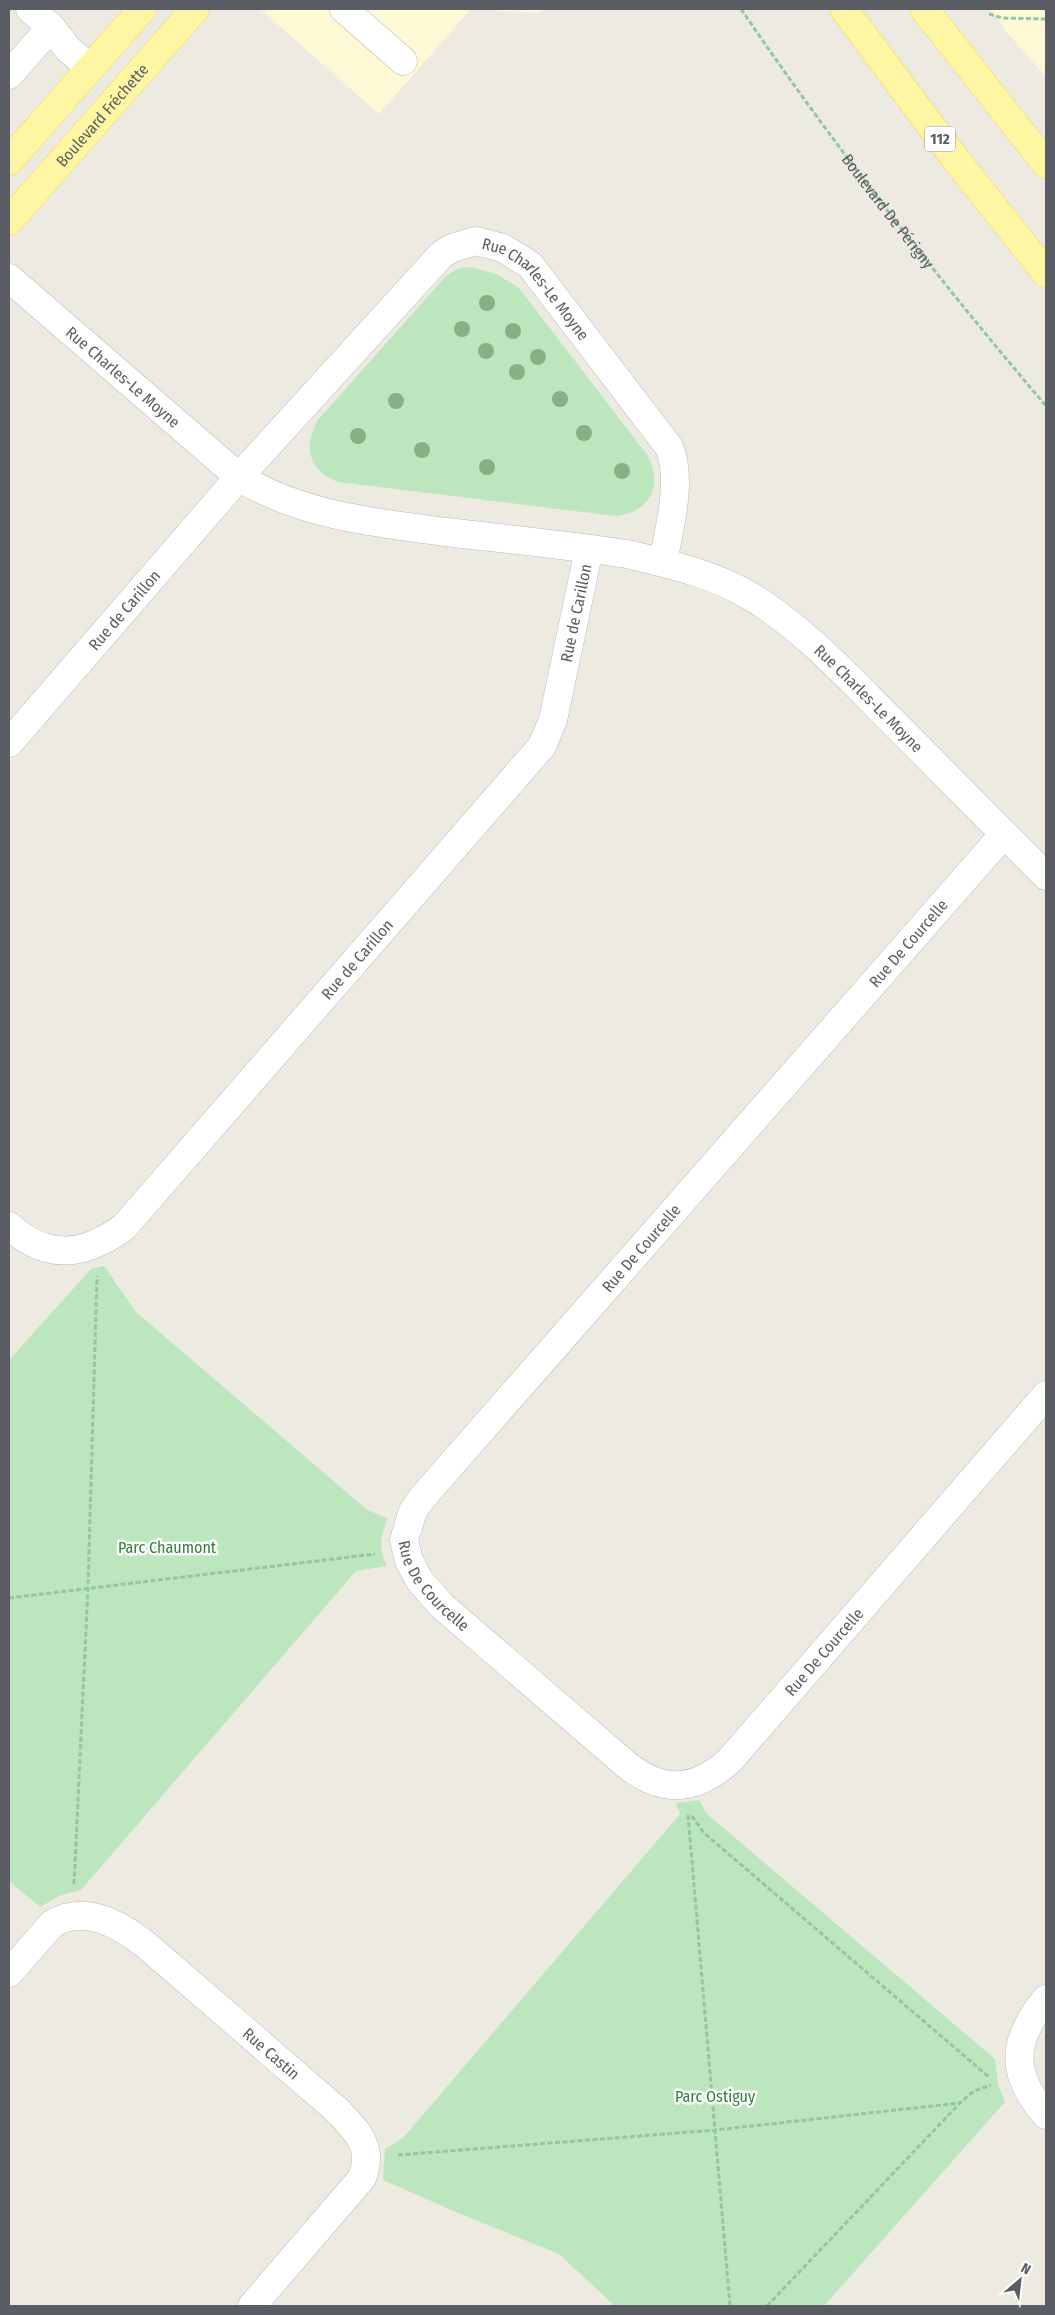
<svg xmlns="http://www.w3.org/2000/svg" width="1055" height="2315" font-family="'Fira Sans Condensed',sans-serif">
	<rect width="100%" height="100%" fill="#edebe1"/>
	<g fill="#fff8d4">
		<polygon points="260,9 471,9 379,114"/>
		<polygon points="478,9 542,9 538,13"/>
		<polygon points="991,9 1046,9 1046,77 1004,29"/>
	</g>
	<g fill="#bce6be">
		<path d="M470,267L496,274L519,288L648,456C664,487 648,513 615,516L338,482C308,471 303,446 318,420L446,276L457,269Z"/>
		<path d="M104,1266L136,1312L366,1509L388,1519C380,1535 378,1550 387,1566L356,1571L81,1890L61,1895L40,1907L9,1881V1360L91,1269Z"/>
		<polygon points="699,1800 707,1814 995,2059 998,2084 1005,2102 824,2306 615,2306 559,2254 463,2215 383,2180 385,2149 403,2138 680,1814 676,1803"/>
	</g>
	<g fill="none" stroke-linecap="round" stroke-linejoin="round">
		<defs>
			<g id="minor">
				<polyline points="344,9 403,61"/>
				<polyline points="51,27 68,49 90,68"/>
				<polyline points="9,75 51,27 30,9"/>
				<path id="s2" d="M9,278L239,477C300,515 376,523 446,532C506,539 567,545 627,554C669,564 714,574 752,597C805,630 847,676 891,720C943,772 994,824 1046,876"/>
				<path id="s3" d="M9,743L239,477L441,255L452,248L476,241L503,248L530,265L669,447C683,479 669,529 663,562"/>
				<path id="s4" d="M1004,834L422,1498L413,1511L404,1540L409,1561L420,1581L442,1606L628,1766C664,1794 696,1791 730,1760L1046,1395"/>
				<path id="s5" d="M9,1226C47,1260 83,1257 124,1227L542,746L553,720L589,549"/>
				<path id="s6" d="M9,1973L52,1924C85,1904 119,1924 146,1945L338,2111C358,2133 374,2147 362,2178L252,2306"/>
				<path d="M1046,1999C1011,2041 1010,2074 1046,2115"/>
			</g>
			<g id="major">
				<polyline points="844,9 957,161 1046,273"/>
				<polyline points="924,9 1046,164"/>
				<polyline points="9,161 142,9"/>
				<path id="s7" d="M9,221L195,9"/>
			</g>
		</defs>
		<use href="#minor" stroke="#b7b9be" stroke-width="29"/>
		<use href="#major" stroke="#f7d250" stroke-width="29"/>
		<g stroke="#94c5a5" stroke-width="3" stroke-dasharray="5 2.5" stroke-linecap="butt">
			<path id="s1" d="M741,9C835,147 938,279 1046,406"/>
			<polyline points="989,14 1002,18 1046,19"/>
			<polyline points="9,1598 375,1554"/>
			<polyline points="688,1815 730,2306"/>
			<polyline points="692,1816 704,1833 989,2077"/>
			<polyline points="74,1884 88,1587 97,1276"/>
			<polyline points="398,2155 715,2130 960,2103"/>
			<polyline points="767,2306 960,2103 974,2091 991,2085"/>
		</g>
		<use href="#minor" stroke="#fff" stroke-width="28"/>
		<use href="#major" stroke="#fff6a4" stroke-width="28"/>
	</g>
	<g fill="#85b285">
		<circle cx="487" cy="303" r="8"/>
		<circle cx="462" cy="329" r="8"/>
		<circle cx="513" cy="331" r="8"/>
		<circle cx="486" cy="351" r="8"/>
		<circle cx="538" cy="357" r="8"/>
		<circle cx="517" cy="372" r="8"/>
		<circle cx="560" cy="399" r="8"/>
		<circle cx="396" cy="401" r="8"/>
		<circle cx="584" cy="433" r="8"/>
		<circle cx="358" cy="436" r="8"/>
		<circle cx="422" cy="450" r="8"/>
		<circle cx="487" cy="467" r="8"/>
		<circle cx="622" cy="471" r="8"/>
	</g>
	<g text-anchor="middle" stroke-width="5" stroke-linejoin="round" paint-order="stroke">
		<rect fill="#fff" stroke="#8c8e92" stroke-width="1" x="925" y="126.5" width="30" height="25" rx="4"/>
		<g font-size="15" font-weight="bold" fill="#5a5d63">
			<text x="940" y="144">112</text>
		</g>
		<g font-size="16" fill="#5a5d63" stroke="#fff">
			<text dy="6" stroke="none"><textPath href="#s7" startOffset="141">Boulevard Fréchette</textPath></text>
			<text dy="6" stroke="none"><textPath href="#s1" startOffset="250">Boulevard De Périgny</textPath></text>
			<text dy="6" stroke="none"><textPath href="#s3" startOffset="769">Rue Charles-Le Moyne</textPath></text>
			<text dy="6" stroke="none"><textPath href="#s2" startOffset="151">Rue Charles-Le Moyne</textPath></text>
			<text dy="6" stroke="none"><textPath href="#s3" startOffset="176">Rue de Carillon</textPath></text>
			<text dy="6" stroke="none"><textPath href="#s5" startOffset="902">Rue de Carillon</textPath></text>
			<text dy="6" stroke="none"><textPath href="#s2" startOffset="990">Rue Charles-Le Moyne</textPath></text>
			<text transform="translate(908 943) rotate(-49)" y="6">Rue De Courcelle</text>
			<text dy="6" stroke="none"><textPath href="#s5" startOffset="482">Rue de Carillon</textPath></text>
			<text transform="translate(641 1248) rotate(-49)" y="6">Rue De Courcelle</text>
			<text dy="6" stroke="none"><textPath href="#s4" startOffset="985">Rue De Courcelle</textPath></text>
			<text dy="6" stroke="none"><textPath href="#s4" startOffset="1509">Rue De Courcelle</textPath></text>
			<text dy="6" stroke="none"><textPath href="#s6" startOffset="334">Rue Castin</textPath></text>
		</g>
		<g font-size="16" fill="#308339" stroke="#fff">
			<text x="167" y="1553">Parc Chaumont</text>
			<text x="715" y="2102">Parc Ostiguy</text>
		</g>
	</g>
	<rect width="1055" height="2315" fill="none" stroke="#5a5d63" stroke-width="20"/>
	<g transform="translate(1020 2280) rotate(28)" stroke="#ffffff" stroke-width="4" paint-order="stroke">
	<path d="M0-4L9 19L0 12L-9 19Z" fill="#5a5d63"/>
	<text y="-8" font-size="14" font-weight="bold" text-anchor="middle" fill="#5a5d63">N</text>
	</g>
</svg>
